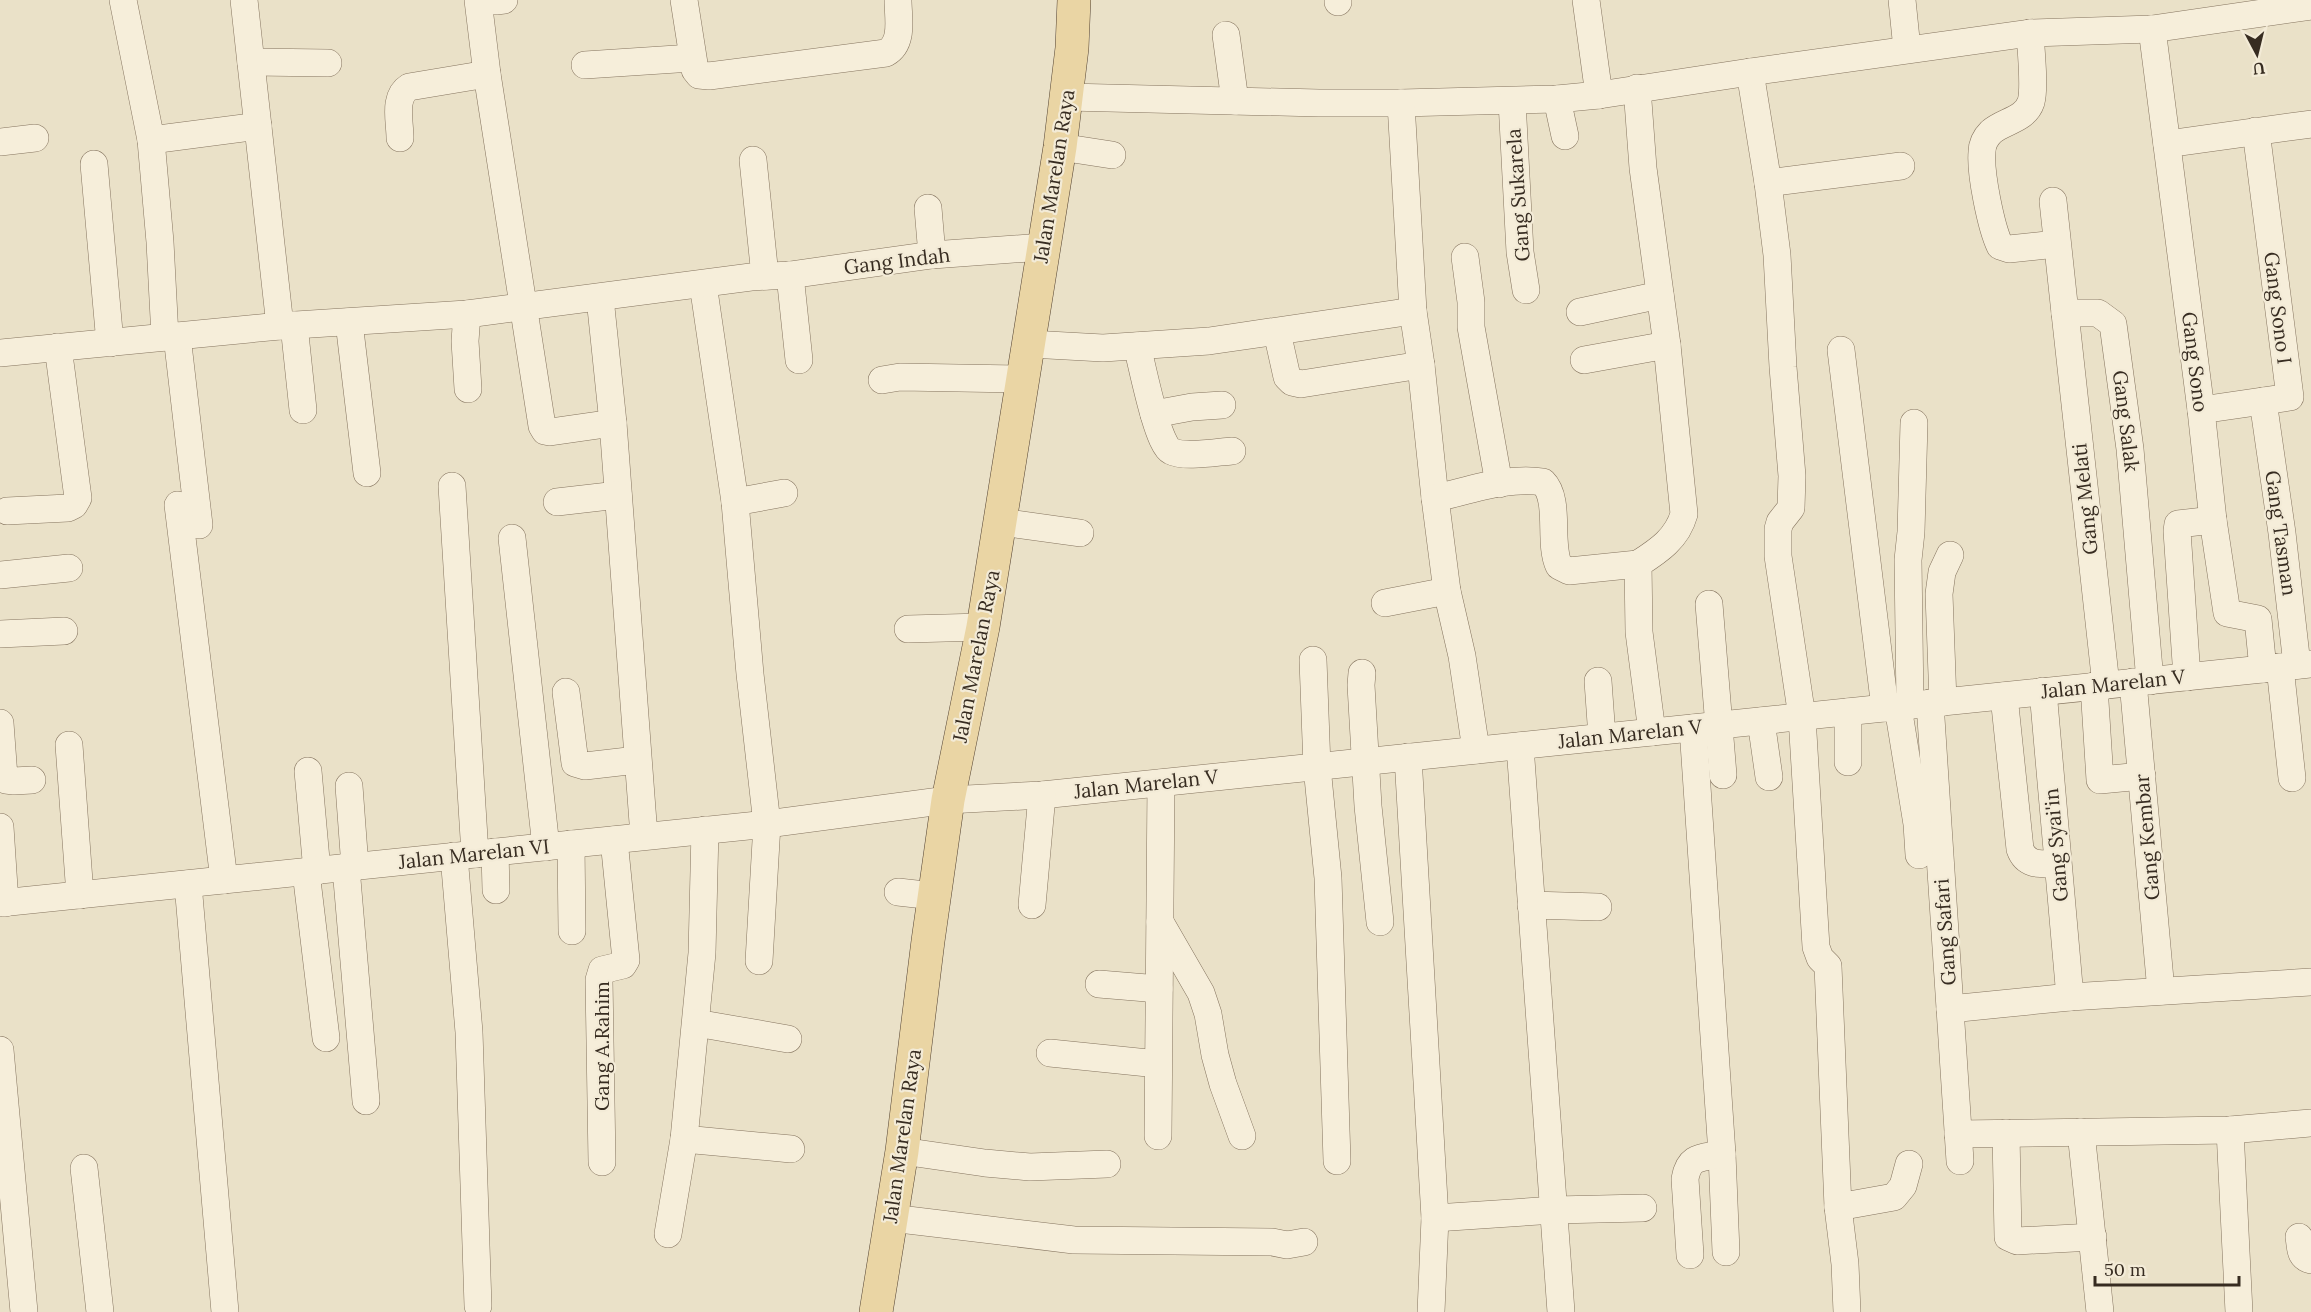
<svg xmlns="http://www.w3.org/2000/svg" width="2311" height="1312" font-family="Lora,serif">
	<rect width="100%" height="100%" fill="#eae1c8"/>
	<g fill="none" stroke-linecap="round" stroke-linejoin="round">
		<defs>
			<g id="minor">
				<polyline points="123,0 151,140 258,126"/>
				<polyline points="244,0 280,326"/>
				<polyline points="478,0 487,74 542,426 545,431 550,432 613,423"/>
				<path d="M684,0L695,70L699,75L709,76L886,53C904,43 898,18 898,0"/>
				<polyline points="1338,0 1338,2"/>
				<polyline points="1586,0 1599,95"/>
				<polyline points="1902,0 1907,49"/>
				<polyline points="496,1 504,0"/>
				<polyline points="2152,29 2201,410 2213,520 2227,613 2258,619 2263,669"/>
				<path d="M2030,33C2031,50 2035,88 2031,102C2025,120 2003,121 1991,132C1986,137 1982,144 1982,152C1980,173 1991,227 2000,246L2009,249L2056,244"/>
				<polyline points="1226,35 1235,101"/>
				<polyline points="251,62 328,63"/>
				<polyline points="585,65 692,58"/>
				<polyline points="1750,72 1768,183 1777,255 1783,367 1792,476 1791,508 1780,522 1778,529 1778,556 1802,717 1816,947 1820,958 1828,966 1838,1207 1845,1264 1847,1312"/>
				<path d="M1637,88L1643,168L1667,345L1684,514C1677,539 1658,551 1638,564L1639,632L1652,732"/>
				<polyline points="1067,97 1319,103 1401,103 1557,99 1599,95 1750,72 2030,33 2152,29 2311,6"/>
				<polyline points="1557,99 1565,136"/>
				<polyline points="1512,101 1520,252 1526,290"/>
				<polyline points="1401,103 1413,311 1421,365 1435,498 1447,591 1462,656 1476,750"/>
				<path d="M400,138C400,121 393,97 409,87L487,74"/>
				<polyline points="151,140 160,242 165,337"/>
				<polyline points="0,142 35,138"/>
				<polyline points="2167,144 2311,124"/>
				<polyline points="1060,147 1112,155"/>
				<polyline points="753,160 765,276"/>
				<polyline points="94,164 110,343"/>
				<polyline points="1768,183 1901,166"/>
				<polyline points="2053,201 2065,313 2098,313 2113,324 2130,449 2150,681"/>
				<polyline points="928,208 932,255"/>
				<polyline points="1465,257 1471,302 1471,327 1499,484"/>
				<polyline points="790,275 799,360"/>
				<polyline points="703,284 735,502 750,674 767,824 759,961"/>
				<polyline points="600,298 613,423 644,836"/>
				<polyline points="1580,312 1660,295"/>
				<polyline points="2065,313 2106,685"/>
				<polyline points="467,314 465,341 468,389"/>
				<polyline points="349,322 367,473"/>
				<polyline points="294,325 303,410"/>
				<polyline points="1277,332 1287,377 1292,382 1301,384 1421,365"/>
				<polyline points="177,336 199,525"/>
				<polyline points="1030,344 1103,348 1209,341 1413,311"/>
				<path d="M1137,346C1142,364 1157,444 1171,451C1184,458 1217,452 1232,451"/>
				<polyline points="1841,350 1885,708"/>
				<polyline points="0,353 280,326 467,314 751,277 790,275 932,255 1043,247"/>
				<polyline points="1584,360 1667,345"/>
				<polyline points="882,380 900,377 1024,379"/>
				<polyline points="2263,401 2282,533 2297,665"/>
				<polyline points="2201,410 2290,397 2256,131"/>
				<polyline points="1154,414 1192,407 1222,405"/>
				<polyline points="452,486 475,854"/>
				<path d="M1435,498C1468,491 1509,476 1543,482C1561,500 1548,543 1559,566L1569,571L1638,564"/>
				<polyline points="557,502 618,495"/>
				<polyline points="735,502 784,493"/>
				<polyline points="178,505 224,880"/>
				<polyline points="7,511 68,508 74,505 78,498 58,347"/>
				<polyline points="1001,522 1080,533"/>
				<polyline points="512,538 546,847"/>
				<polyline points="0,575 69,568"/>
				<polyline points="1385,603 1447,591"/>
				<polyline points="1709,604 1723,775"/>
				<polyline points="908,629 983,627"/>
				<polyline points="0,634 64,631"/>
				<polyline points="1313,660 1317,767 1328,878 1337,1161"/>
				<polyline points="2280,667 2292,778"/>
				<polyline points="1362,673 1361,685 1368,806 1380,922"/>
				<polyline points="2187,677 2177,531 2178,524 2213,520"/>
				<polyline points="1598,681 1602,737"/>
				<polyline points="2133,682 2161,991"/>
				<polyline points="2094,686 2100,780 2142,776"/>
				<polyline points="2043,691 2070,997"/>
				<polyline points="566,692 575,763 585,766 637,760"/>
				<path d="M2004,696L2020,849C2026,866 2041,864 2057,864"/>
				<polyline points="1943,702 1939,594 1942,572 1950,555"/>
				<polyline points="1930,703 1960,1161"/>
				<polyline points="1910,705 1908,560 1911,532 1914,423"/>
				<polyline points="1898,707 1917,824 1919,855"/>
				<polyline points="1848,712 1848,762"/>
				<polyline points="1761,721 1769,777"/>
				<polyline points="0,723 4,777 6,780 14,781 32,780"/>
				<polyline points="1693,728 1722,1154 1726,1252"/>
				<polyline points="69,745 80,895"/>
				<polyline points="1520,746 1561,1312"/>
				<polyline points="1408,757 1435,1218 1431,1312"/>
				<polyline points="308,771 317,871"/>
				<polyline points="349,786 355,867"/>
				<polyline points="0,827 5,903"/>
				<polyline points="705,830 702,953 684,1139 791,1149"/>
				<polyline points="571,844 572,931"/>
				<polyline points="495,852 496,890"/>
				<polyline points="454,856 469,1032 478,1306"/>
				<polyline points="346,868 366,1101"/>
				<polyline points="306,872 326,1038"/>
				<polyline points="188,884 225,1312"/>
				<polyline points="898,892 934,896"/>
				<polyline points="0,903 767,824 948,800 1042,795 2311,664"/>
				<polyline points="1032,905 1042,795"/>
				<polyline points="1531,905 1598,907"/>
				<polyline points="1160,922 1201,993 1208,1014 1215,1055 1223,1084 1242,1136"/>
				<polyline points="1099,984 1159,989"/>
				<polyline points="1950,1009 2070,997 2311,982"/>
				<polyline points="696,1023 788,1039"/>
				<polyline points="0,1050 24,1312"/>
				<polyline points="1050,1053 1158,1064"/>
				<polyline points="2230,1130 2239,1312"/>
				<polyline points="2081,1132 2100,1312"/>
				<polyline points="2006,1133 2008,1237 2017,1241 2093,1237"/>
				<polyline points="1958,1134 2230,1130 2311,1123"/>
				<polyline points="1158,1136 1161,783"/>
				<polyline points="902,1151 985,1163 1030,1167 1107,1164"/>
				<polyline points="602,1162 599,980 602,970 623,965 626,960 614,840"/>
				<polyline points="84,1168 100,1312"/>
				<polyline points="1838,1207 1894,1197 1903,1186 1909,1164"/>
				<polyline points="891,1218 1074,1240 1272,1242 1287,1245 1304,1242"/>
				<polyline points="1435,1218 1555,1210 1643,1208"/>
				<polyline points="668,1234 684,1139"/>
				<path d="M2299,1237C2301,1248 2299,1257 2311,1260"/>
				<path d="M1690,1255L1685,1179C1689,1155 1702,1158 1722,1154"/>
			</g>
			<polyline id="major" points="876,1312 902,1151 928,941 948,800 983,627 1060,147 1072,48 1074,0"/>
		</defs>
		<use href="#minor" stroke="#85745f" stroke-width="28"/>
		<use href="#major" stroke="#534232" stroke-width="34"/>
		<use href="#minor" stroke="#f6eeda" stroke-width="27"/>
		<use href="#major" stroke="#ead5a4" stroke-width="33"/>
	</g>
	<g text-anchor="middle" stroke-width="4.5" stroke-linejoin="round" paint-order="stroke">
		<g font-size="20" fill="#372c21" stroke="#f3ebd7">
			<text transform="translate(1054 176) rotate(-81)" y="7">Jalan Marelan Raya</text>
			<text transform="translate(1518 195) rotate(-94)" y="7">Gang Sukarela</text>
			<text transform="translate(897 261) rotate(-7)" y="7">Gang Indah</text>
			<text transform="translate(2278 308) rotate(83)" y="7">Gang Sono I</text>
			<text transform="translate(2195 362) rotate(83)" y="7">Gang Sono</text>
			<text transform="translate(2126 421) rotate(83)" y="7">Gang Salak</text>
			<text transform="translate(2085 499) rotate(-96)" y="7">Gang Melati</text>
			<text transform="translate(2281 533) rotate(82)" y="7">Gang Tasman</text>
			<text transform="translate(976 656) rotate(-79)" y="7">Jalan Marelan Raya</text>
			<text transform="translate(2113 684) rotate(-6)" y="7">Jalan Marelan V</text>
			<text transform="translate(1630 734) rotate(-6)" y="7">Jalan Marelan V</text>
			<text transform="translate(1146 784) rotate(-6)" y="7">Jalan Marelan V</text>
			<text transform="translate(2147 837) rotate(-95)" y="7">Gang Kembar</text>
			<text transform="translate(2056 845) rotate(-95)" y="7">Gang Syai'in</text>
			<text transform="translate(474 854) rotate(-6)" y="7">Jalan Marelan VI</text>
			<text transform="translate(1945 932) rotate(-94)" y="7">Gang Safari</text>
			<text transform="translate(602 1046) rotate(-90)" y="7">Gang A.Rahim</text>
			<text transform="translate(902 1136) rotate(-82)" y="7">Jalan Marelan Raya</text>
		</g>
	</g>
	<g transform="translate(2257 54) rotate(173)" stroke="#f3ebd7" stroke-width="4.5" paint-order="stroke">
	<path d="M0-4.5L10 22L0 15L-10 22Z" fill="#372c21"/>
	<text y="-9" font-size="16" font-weight="bold" text-anchor="middle" fill="#372c21">U</text>
	</g>
	<path d="M2095 1276v9h144v-9" fill="none" stroke="#372c21" stroke-width="3"/>
	<text x="2104" y="1276" font-size="18" fill="#372c21" stroke="#f3ebd7" stroke-width="4.5" paint-order="stroke">50 m</text>
</svg>
